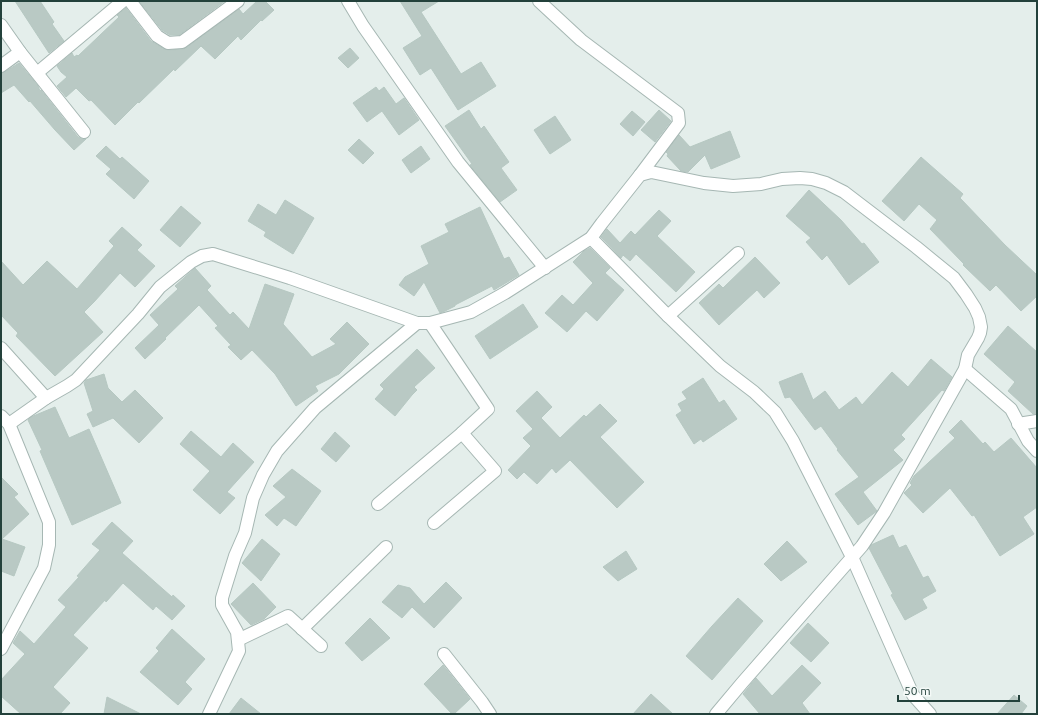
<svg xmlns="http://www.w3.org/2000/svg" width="1038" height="715" font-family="Ubuntu,sans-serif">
	<rect width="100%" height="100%" fill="#e4eeeb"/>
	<g fill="#b9c9c4" stroke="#b6c8c2">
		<polygon points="15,1 40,1 54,22 52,24 64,41 49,53"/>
		<polygon points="139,1 225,1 179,35 170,35 162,30"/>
		<polygon points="257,1 265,1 274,10 262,21 261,20 241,40 238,36 215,59 201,46 175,71 174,69 139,103 138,102 115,125 91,100 89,101 76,88 66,97 57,86 67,77 61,72 57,66 72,53 74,57 77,55 78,56 119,17 117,15 126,8 151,41 164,49 169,50 183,49 186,48 239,9 243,14"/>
		<polygon points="400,1 439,1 421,12 461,74 481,62 496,86 458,110 431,68 420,75 403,48 422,36"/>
		<polygon points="350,48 359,58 348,68 338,58"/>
		<polygon points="19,63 38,86 40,91 41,90 78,137 82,139 86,139 74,150 55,130 30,101 29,102 14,85 1,93 1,73 5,72"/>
		<polygon points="376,87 379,91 384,87 396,104 404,98 419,120 399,135 382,111 367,122 353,103"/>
		<polygon points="469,110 481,129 484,126 509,162 501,168 517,190 500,202 473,169 470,165 472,164 445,126"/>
		<polygon points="659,110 671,121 655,142 641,130"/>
		<polygon points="632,111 645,122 633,136 620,124"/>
		<polygon points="555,116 571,140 550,154 534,130"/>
		<polygon points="730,131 740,157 711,169 705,155 688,172 681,171 667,156 668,154 666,152 679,135 690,147"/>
		<polygon points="359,139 374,153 363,164 348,150"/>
		<polygon points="106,146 120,159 122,157 149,181 134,199 106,174 111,169 96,156"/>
		<polygon points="421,146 430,159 411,173 402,160"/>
		<polygon points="921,157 963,194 960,198 1005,245 1037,275 1037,296 1021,311 996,285 990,291 963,265 964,264 930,229 937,220 919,204 904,221 882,201"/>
		<polygon points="809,190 841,220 862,244 864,243 879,262 849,285 827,255 822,260 806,242 811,238 786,216"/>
		<polygon points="285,200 314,218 293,254 264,236 266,232 248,221 258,204 276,215"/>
		<polygon points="181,206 201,223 180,247 160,230"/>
		<polygon points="480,207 504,259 509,257 519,275 494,290 492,286 455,305 455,306 445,311 440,313 424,282 414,296 399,285 405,277 429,264 421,246 449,232 445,224"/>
		<polygon points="659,210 671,221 657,236 695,272 676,292 636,254 630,261 623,255 621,258 601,237 607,229 620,243 631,231 635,235"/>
		<polygon points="122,227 142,245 137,250 155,266 135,287 120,273 94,302 84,312 103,332 55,376 16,336 18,333 1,315 1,261 23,285 47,261 77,289 114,246 109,241"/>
		<polygon points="590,248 610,268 605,273 624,290 597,321 586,311 567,332 545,313 562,295 573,305 593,283 573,262 584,251"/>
		<polygon points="755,257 780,283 764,298 757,290 719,325 699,303 719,284 723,288"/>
		<polygon points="195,268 211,286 207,290 230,315 233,312 249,329 265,284 294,294 283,324 312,357 336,344 330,339 347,322 369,344 339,374 315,386 318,391 296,406 275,374 252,350 241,360 228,347 231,345 215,328 218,326 199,305 165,338 166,339 145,359 135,348 159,325 150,315 178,289 175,286"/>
		<polygon points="523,304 538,327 490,359 475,336"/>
		<polygon points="1008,326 1037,352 1037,414 1033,414 1008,391 1015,382 984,354"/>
		<polygon points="417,349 435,368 414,387 417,390 412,395 395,416 375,399 384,389 380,385"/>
		<polygon points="931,359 952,377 944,391 942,390 901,435 905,439 893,450 903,460 863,492 877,511 858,525 835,494 859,477 837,450 838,449 821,426 815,430 790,397 785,398 779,382 802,373 813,400 825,391 839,410 856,397 862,405 892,372 908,387"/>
		<polygon points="104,374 108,388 122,402 135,390 163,418 139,443 113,418 93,427 87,414 93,411 84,383 86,380"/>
		<polygon points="703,378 719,403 724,400 737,419 703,442 701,439 694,444 676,415 682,411 678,404 687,399 682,392"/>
		<polygon points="537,391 552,407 541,418 560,438 584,415 586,417 600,404 617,421 600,437 644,482 617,508 570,460 556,473 552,468 537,484 524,472 517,479 508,470 531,446 523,438 533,429 516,411"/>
		<polygon points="55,407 69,438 89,429 121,503 72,525 40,451 42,450 28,420 31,417"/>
		<polygon points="961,420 983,444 985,442 994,452 1011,438 1037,468 1037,507 1023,517 1034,534 1000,556 974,515 972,516 950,488 923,513 904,493 912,485 910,483 914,476 955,438 949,432"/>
		<polygon points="191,431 221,457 233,443 254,462 227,492 235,498 220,514 193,490 210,471 180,444"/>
		<polygon points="335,432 350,446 336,462 321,449"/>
		<polygon points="292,469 321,491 296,526 284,518 277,526 265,515 286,497 273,486"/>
		<polygon points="1,477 18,494 14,497 29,514 2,539 25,547 14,576 1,571"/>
		<polygon points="112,522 133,541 122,553 172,597 173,595 185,606 172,620 156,606 153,610 123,583 106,602 105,600 73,635 88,648 53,687 70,703 60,714 21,714 1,696 1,680 25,654 13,643 20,631 34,644 66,607 58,600 79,577 77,576 100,550 92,544"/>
		<polygon points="893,535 899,548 906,545 923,578 928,576 936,591 922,599 927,608 905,620 891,595 893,594 869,548 871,545"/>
		<polygon points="262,539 280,554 261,581 242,563"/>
		<polygon points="787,541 807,562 781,581 764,564"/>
		<polygon points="626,551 637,569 618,581 603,567"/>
		<polygon points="446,582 462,598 434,628 412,607 402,618 382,602 398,585 410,588 424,604"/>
		<polygon points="253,583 276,607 264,619 251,625 231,604"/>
		<polygon points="738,598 763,621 712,680 686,656 712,626"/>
		<polygon points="370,618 390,638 362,661 345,643"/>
		<polygon points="808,623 829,643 811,662 790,643"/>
		<polygon points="172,629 205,659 185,682 192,689 178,705 140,672 159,651 156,648"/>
		<polygon points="443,665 470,699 454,714 452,714 424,684"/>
		<polygon points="802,665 821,683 802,703 810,714 760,714 743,694 756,678 772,696"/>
		<polygon points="651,694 673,714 633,714"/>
		<polygon points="1014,695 1027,706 1021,714 997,714"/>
		<polygon points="107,697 141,714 104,714"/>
		<polygon points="241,698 261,714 229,714"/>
	</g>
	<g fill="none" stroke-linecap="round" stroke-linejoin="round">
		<defs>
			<g id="street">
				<polyline points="130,1 157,36 168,43 182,42 238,1"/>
				<polyline points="348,1 363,26 458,162 545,268"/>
				<polyline points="539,1 581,40 678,113 679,123 640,175"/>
				<polyline points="1,25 20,52"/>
				<polyline points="1,66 20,52 84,132"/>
				<polyline points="37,73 123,1"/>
				<polyline points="591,238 668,316 720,366 754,392 775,412 793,441 852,557 913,695 930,714"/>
				<polyline points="668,316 738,253"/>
				<polyline points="430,323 488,409 462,433"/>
				<polyline points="1,348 46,398"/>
				<polyline points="965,369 1011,409 1028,441 1037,451"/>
				<polyline points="1,416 9,424 49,522 49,545 44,568 1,649"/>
				<polyline points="9,424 46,398 67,386 76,380 138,314 160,287 191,262 202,256 213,254 290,278 417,323 430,323 471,312 505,293 591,238 602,223 640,175 651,172 704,183 733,186 761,184 782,179 800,178 812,179 826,183 844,192 916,247 954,278 966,294 975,308 979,317 981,327 980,333 978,338 968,355 965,369 884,513 862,546 742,683 716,714"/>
				<polyline points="1018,424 1037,421"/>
				<polyline points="378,504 462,433 495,471 434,523"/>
				<polyline points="302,629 386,547"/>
				<polyline points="238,640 288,616 321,646"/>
				<polyline points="444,654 482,702 490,714"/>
				<polyline points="209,714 239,651 237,632 222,605 222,598 235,556 245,533 253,498 263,475 277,451 315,408 417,323"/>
			</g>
		</defs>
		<use href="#street" stroke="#a6b7b3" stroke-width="14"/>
		<use href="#street" stroke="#fff" stroke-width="12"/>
	</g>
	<rect width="1038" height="715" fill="none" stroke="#23413b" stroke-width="4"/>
	<path d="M898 695v6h121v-6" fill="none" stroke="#23413b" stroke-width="2"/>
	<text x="904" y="695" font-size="12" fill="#23413b" stroke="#f5faf8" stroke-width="3" paint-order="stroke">50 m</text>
</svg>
